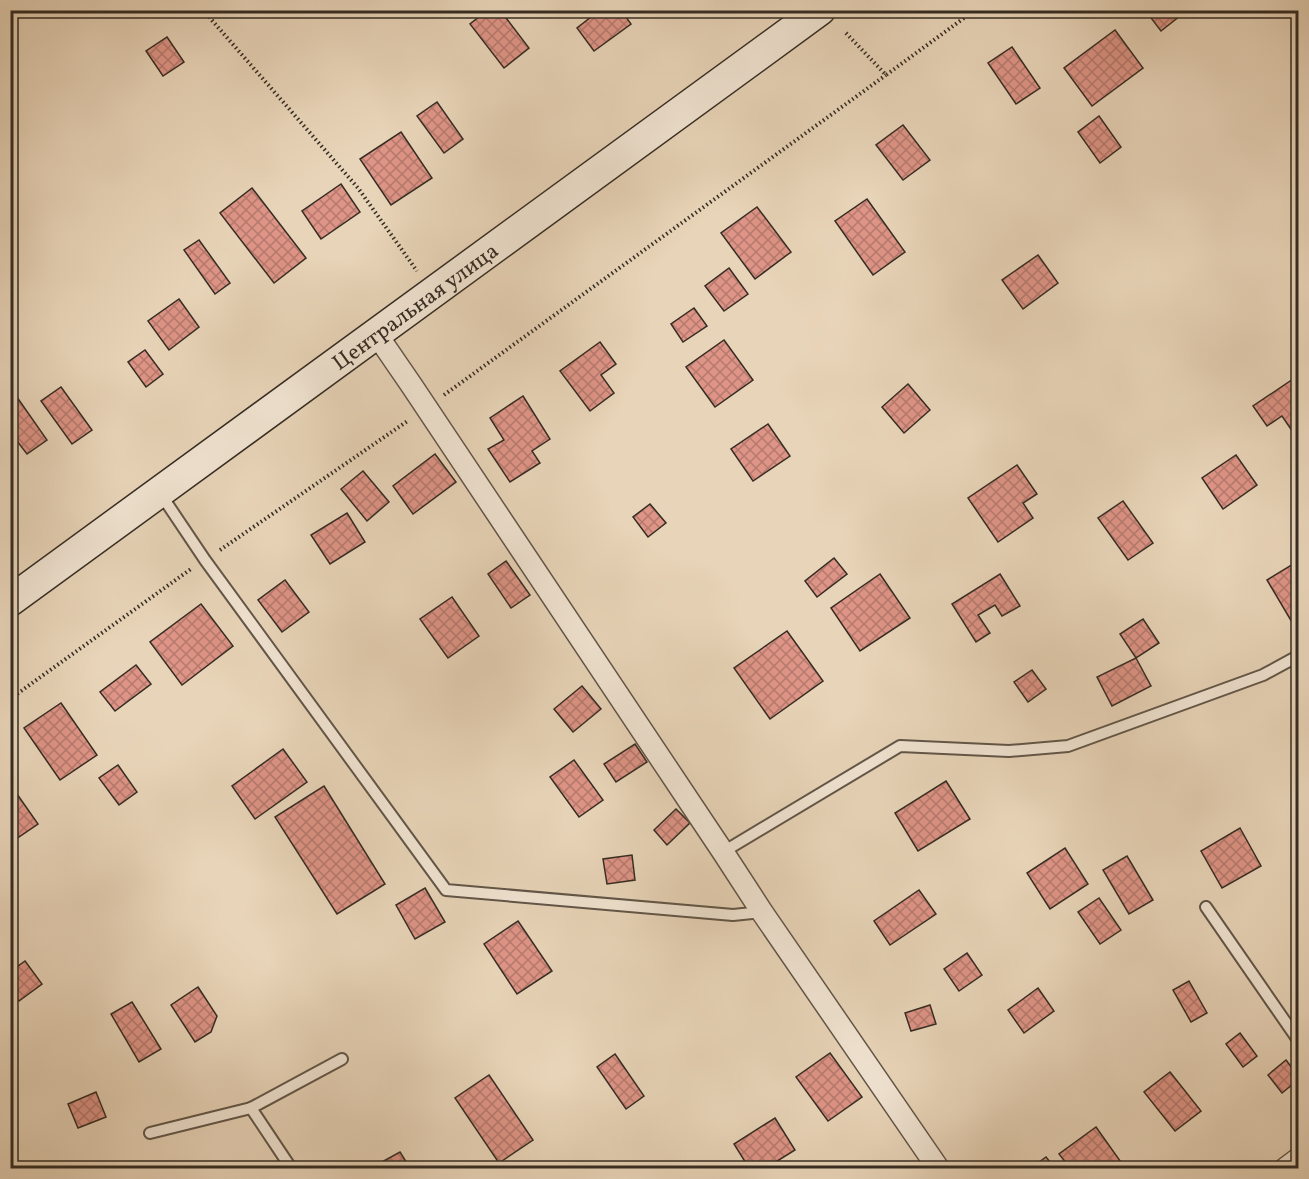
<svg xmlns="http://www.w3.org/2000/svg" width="1309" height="1179" font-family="Vollkorn,serif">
	<defs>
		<pattern id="building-cross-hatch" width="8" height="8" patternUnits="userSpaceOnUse" patternTransform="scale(1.5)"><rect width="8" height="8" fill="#de9486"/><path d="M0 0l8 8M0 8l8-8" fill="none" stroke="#b5796d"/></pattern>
	</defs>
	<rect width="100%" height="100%" fill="#e8d4b8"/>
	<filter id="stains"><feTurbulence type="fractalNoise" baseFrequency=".00333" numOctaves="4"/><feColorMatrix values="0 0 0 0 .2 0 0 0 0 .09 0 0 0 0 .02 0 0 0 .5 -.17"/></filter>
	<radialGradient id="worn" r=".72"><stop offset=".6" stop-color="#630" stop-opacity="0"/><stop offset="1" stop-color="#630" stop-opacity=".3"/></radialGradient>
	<g fill="url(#building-cross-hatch)" stroke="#352c23" stroke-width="1.5">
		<polygon points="488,10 500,10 529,48 504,68 470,24"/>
		<polygon points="600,10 621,10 631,24 594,51 577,28"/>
		<polygon points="1145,10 1184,10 1185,12 1161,31"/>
		<polygon points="1115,30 1143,68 1092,106 1064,68"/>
		<polygon points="167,37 184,62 163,76 146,51"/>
		<polygon points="1012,47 1040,88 1016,104 988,63"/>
		<polygon points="437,102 463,139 444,153 417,116"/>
		<polygon points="1099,116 1121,147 1100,163 1078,132"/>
		<polygon points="903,125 930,160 903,180 876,145"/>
		<polygon points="401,132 432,178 391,205 360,159"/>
		<polygon points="341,184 360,212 321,239 302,211"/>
		<polygon points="252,188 306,258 274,283 220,213"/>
		<polygon points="867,199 905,252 873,275 835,221"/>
		<polygon points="757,207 791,252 755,279 721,233"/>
		<polygon points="199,240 230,283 215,294 184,250"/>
		<polygon points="1038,255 1058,283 1023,309 1002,280"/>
		<polygon points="729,268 748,294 724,311 705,286"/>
		<polygon points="179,299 199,327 169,350 148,321"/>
		<polygon points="694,308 707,326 683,342 671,324"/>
		<polygon points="724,340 753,380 715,407 686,367"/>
		<polygon points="600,342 616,364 601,375 614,393 590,411 560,371"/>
		<polygon points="145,350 163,374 146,387 128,362"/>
		<polygon points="1296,377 1298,381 1298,437 1297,438 1282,416 1267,426 1253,406"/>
		<polygon points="908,384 930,410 904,433 882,407"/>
		<polygon points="61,387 92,430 72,444 41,401"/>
		<polygon points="12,390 47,440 27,454 10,432 10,392"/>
		<polygon points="523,396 550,439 532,451 540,463 510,482 488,449 504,440 490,418"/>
		<polygon points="768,424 790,456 753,481 731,449"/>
		<polygon points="435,454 456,482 413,514 393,486"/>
		<polygon points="1236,455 1257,485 1223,509 1202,478"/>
		<polygon points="1017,465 1037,494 1023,503 1033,518 998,542 968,498"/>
		<polygon points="363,471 389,502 367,521 341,489"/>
		<polygon points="1123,501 1153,543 1128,560 1098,518"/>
		<polygon points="650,504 666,523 648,537 633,517"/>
		<polygon points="347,513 365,542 330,564 311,535"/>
		<polygon points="834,558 847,574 817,597 805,581"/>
		<polygon points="506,561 530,595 511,608 488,574"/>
		<polygon points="1298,561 1298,627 1296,629 1267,580"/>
		<polygon points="880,574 910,618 860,651 831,608"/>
		<polygon points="1000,574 1020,606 1002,616 995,605 978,615 990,633 976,642 952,604"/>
		<polygon points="285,580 309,612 282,632 258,600"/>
		<polygon points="452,597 479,636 448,658 420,619"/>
		<polygon points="201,604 233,646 182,685 150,642"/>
		<polygon points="1143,619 1159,643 1136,658 1120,634"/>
		<polygon points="787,631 823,681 770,719 734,668"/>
		<polygon points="1136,658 1151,686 1112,706 1097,677"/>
		<polygon points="136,665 151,684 115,711 100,692"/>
		<polygon points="1032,670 1046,689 1028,702 1014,682"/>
		<polygon points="582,686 601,709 573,732 554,709"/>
		<polygon points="61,703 97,755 60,780 24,728"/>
		<polygon points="635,744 647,762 616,782 604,764"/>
		<polygon points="283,749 307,782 255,819 232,786"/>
		<polygon points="574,760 603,800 579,817 550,777"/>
		<polygon points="118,765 137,792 119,805 99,778"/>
		<polygon points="946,781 970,819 918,851 895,813"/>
		<polygon points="10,784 38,824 10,843"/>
		<polygon points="324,786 385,884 337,914 275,817"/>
		<polygon points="676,809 690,823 667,845 654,830"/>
		<polygon points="1240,828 1261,866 1222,888 1201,851"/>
		<polygon points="1065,848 1088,884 1050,909 1027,873"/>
		<polygon points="632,855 635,880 607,884 603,859"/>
		<polygon points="1127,856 1153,900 1129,914 1103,870"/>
		<polygon points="425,888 445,922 415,939 396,905"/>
		<polygon points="919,890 936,914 890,945 874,921"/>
		<polygon points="1099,898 1121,930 1100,944 1078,912"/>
		<polygon points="518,921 552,971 517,994 484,944"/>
		<polygon points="967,953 982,975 959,991 944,969"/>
		<polygon points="25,961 42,984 19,1001 10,989 10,972"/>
		<polygon points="1189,981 1207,1013 1191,1022 1173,990"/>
		<polygon points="198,987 217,1016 211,1032 195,1042 171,1005"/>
		<polygon points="1038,988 1054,1011 1024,1033 1008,1010"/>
		<polygon points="132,1002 161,1049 139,1062 111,1014"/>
		<polygon points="930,1005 936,1024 911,1031 905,1013"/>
		<polygon points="1240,1033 1257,1056 1243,1067 1226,1044"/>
		<polygon points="830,1053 862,1097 828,1121 796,1077"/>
		<polygon points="615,1054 644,1096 626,1109 597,1067"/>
		<polygon points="1286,1060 1298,1076 1298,1080 1282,1093 1268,1075"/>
		<polygon points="1170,1072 1201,1111 1175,1131 1144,1092"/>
		<polygon points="489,1075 533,1140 499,1163 455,1098"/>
		<polygon points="96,1092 106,1117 78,1128 68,1104"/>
		<polygon points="775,1118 795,1150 766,1168 749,1168 734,1144"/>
		<polygon points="1096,1127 1123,1165 1118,1168 1070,1168 1059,1154"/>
		<polygon points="400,1152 410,1168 371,1168"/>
		<polygon points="1046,1157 1055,1168 1031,1168"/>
	</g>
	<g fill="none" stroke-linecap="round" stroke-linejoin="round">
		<defs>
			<g id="service">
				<polyline points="160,493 205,560 446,890 733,915 762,912"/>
				<polyline points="723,852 900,746 1009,751 1068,746 1263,675 1298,656"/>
				<polyline points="1206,907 1298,1040"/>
				<polyline points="251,1108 342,1059"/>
				<polyline points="150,1133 251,1108 291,1168"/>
			</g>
			<g id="minor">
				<polyline points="377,335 412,386 723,852 762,912 938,1168"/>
				<polyline points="1286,1168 1298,1159"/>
			</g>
			<g id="secondary">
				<path id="s1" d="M10,601L820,10"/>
			</g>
		</defs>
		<use href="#service" stroke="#625648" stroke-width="14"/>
		<use href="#minor" stroke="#625648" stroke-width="24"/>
		<use href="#secondary" stroke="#352c23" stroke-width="33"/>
		<g stroke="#352c23" stroke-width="4" stroke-dasharray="1.5 3" stroke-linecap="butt">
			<polyline points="203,10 358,188 417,271"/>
			<polyline points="846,33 886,75 975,10"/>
			<polyline points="444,395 886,75"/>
			<polyline points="220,550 409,420"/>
			<polyline points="10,699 191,569"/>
		</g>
		<use href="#service" stroke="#f0e3d1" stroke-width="10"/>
		<use href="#minor" stroke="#f0e3d1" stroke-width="21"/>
		<use href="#secondary" stroke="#f0e3d1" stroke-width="30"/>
	</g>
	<g text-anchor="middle" stroke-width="6" stroke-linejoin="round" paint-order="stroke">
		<g font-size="22" fill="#352c23" stroke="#f0e3d1">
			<text dy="8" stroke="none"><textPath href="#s1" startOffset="501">Центральная улица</textPath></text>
		</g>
	</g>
	<rect width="1309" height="1179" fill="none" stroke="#e8d4b8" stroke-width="36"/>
	<rect x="12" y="12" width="1285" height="1155" fill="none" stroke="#352c23" stroke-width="3"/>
	<rect x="18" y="18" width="1273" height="1143" fill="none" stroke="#352c23" stroke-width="1.5"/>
	<rect width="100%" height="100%" filter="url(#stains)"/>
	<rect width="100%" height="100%" fill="url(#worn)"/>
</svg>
